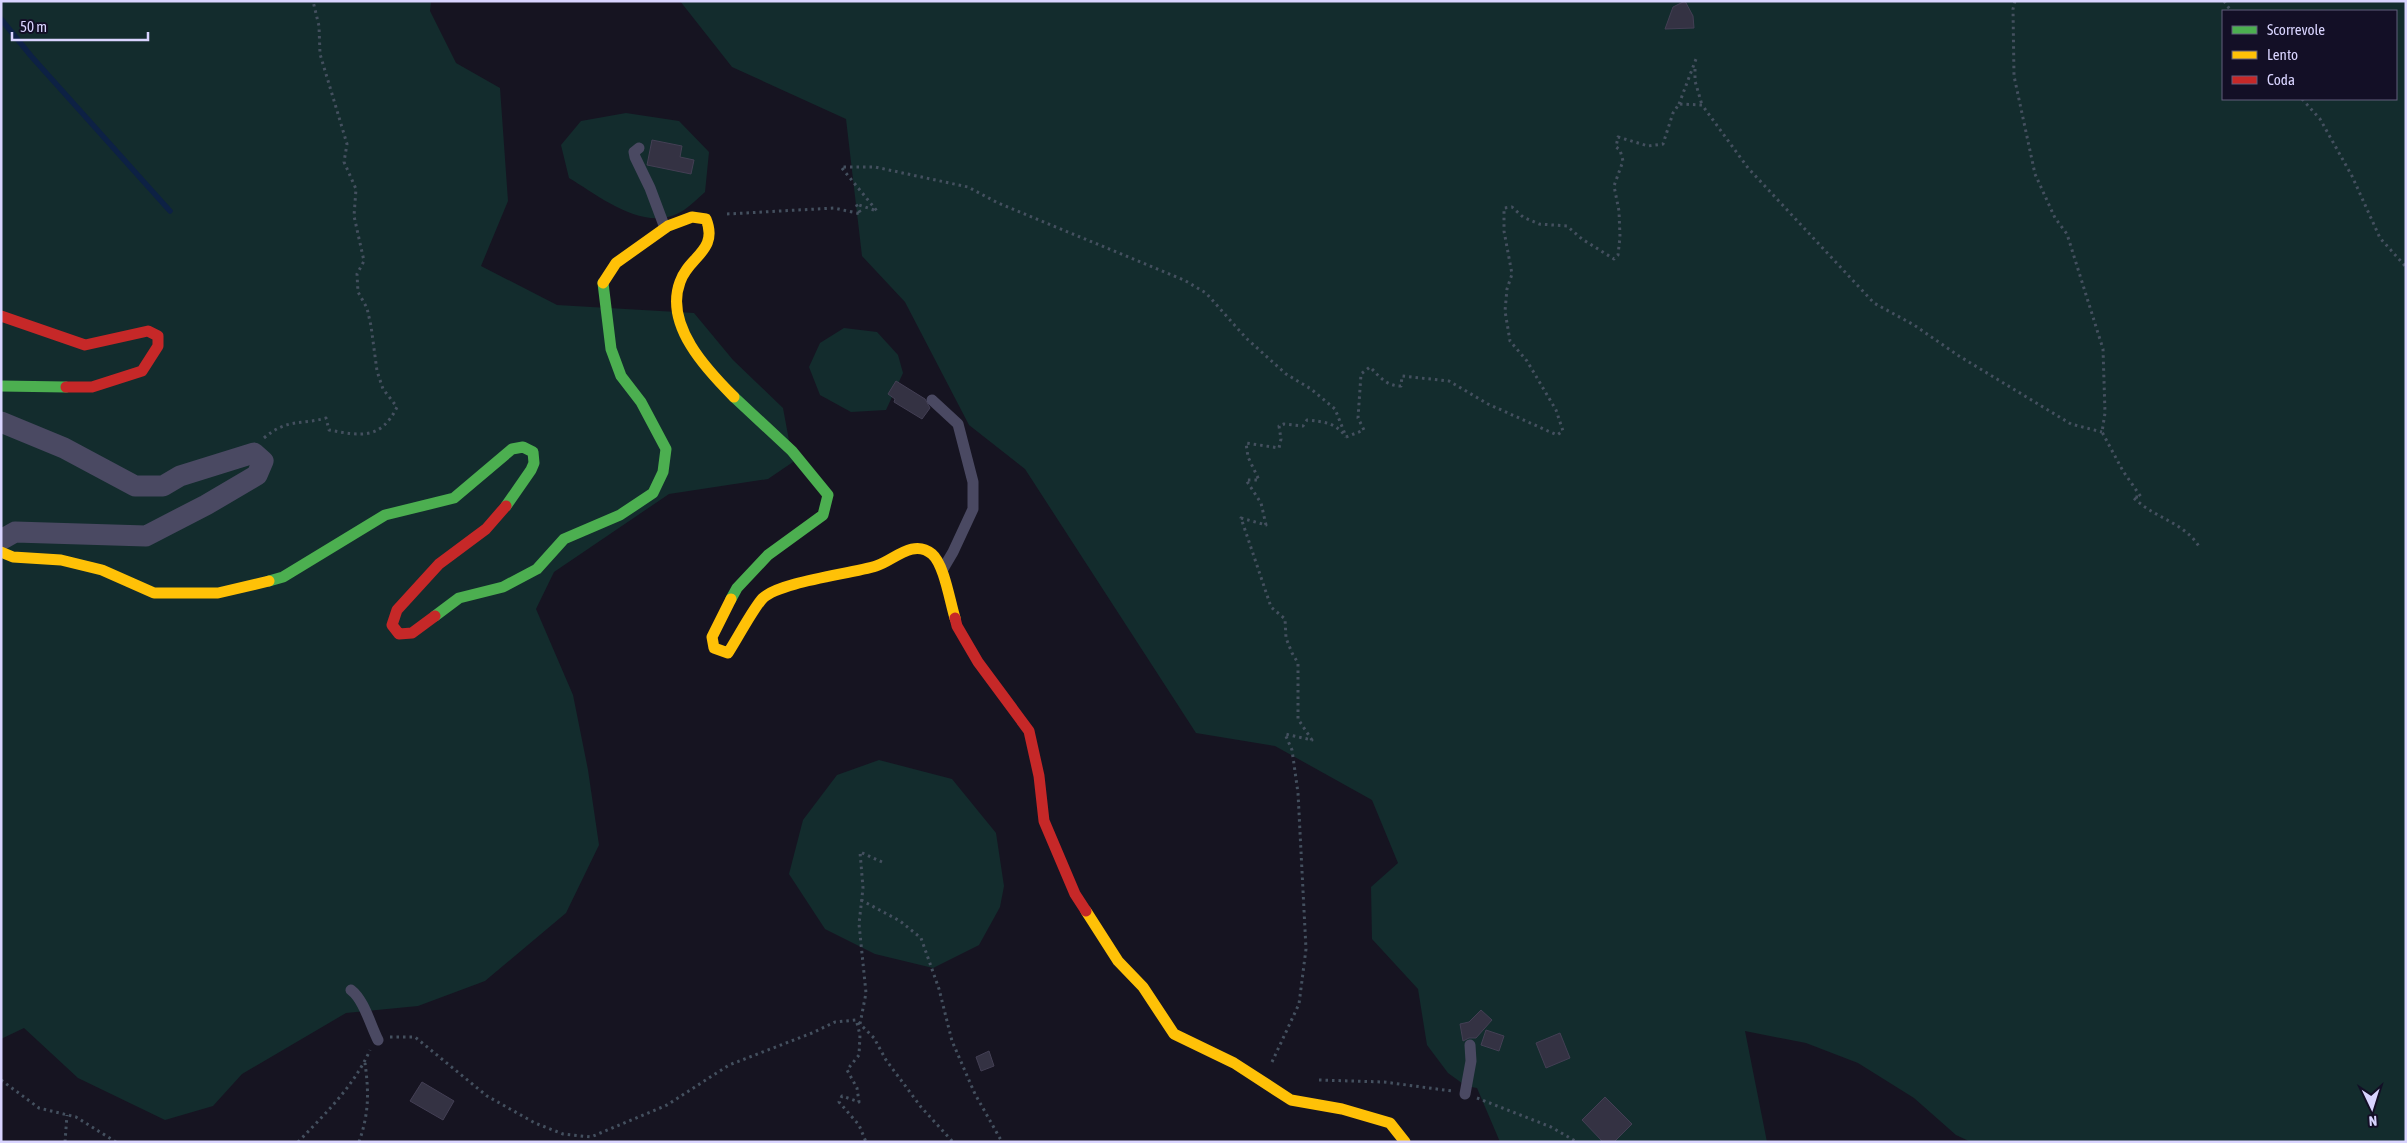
<svg xmlns="http://www.w3.org/2000/svg" width="2407" height="1143" font-family="'Asap Condensed',sans-serif">
	<rect width="100%" height="100%" fill="#161421"/>
	<g fill="#132c2d" fill-rule="evenodd">
		<polygon points="1,1 431,1 430,11 456,63 500,88 508,201 481,266 557,305 694,313 733,360 783,408 793,462 768,479 669,494 554,572 536,609 573,695 588,770 599,845 566,913 485,981 418,1006 346,1013 242,1074 213,1106 165,1120 78,1078 24,1028 1,1039"/>
		<path d="M680,1H2406V1142H1971L1956,1135L1914,1098L1858,1063L1806,1043L1745,1031L1767,1142H1500L1477,1088L1466,1086L1448,1073L1427,1045L1418,989L1372,939L1371,887L1398,863L1372,800L1275,746L1196,733L1025,469L969,425L905,302L862,256L846,119L732,67ZM2223,11H2396V99H2223Z"/>
		<path d="M626,113L679,121L709,152L705,192C698,198 691,205 684,210C646,235 601,197 569,178L561,145L581,121Z"/>
		<polygon points="844,328 877,332 898,355 903,373 886,410 851,412 820,395 809,367 820,343"/>
		<polygon points="879,760 952,779 996,833 1004,886 1000,907 979,945 933,968 875,954 825,929 789,874 803,820 837,775"/>
	</g>
	<g fill="none" stroke-linecap="round" stroke-linejoin="round">
		<polyline stroke="#0d2144" stroke-width="5.5" points="1,19 31,56 170,211"/>
	</g>
	<g fill="#343243" stroke="#433f54">
		<polygon points="1685,1 1693,16 1694,28 1665,29 1673,7"/>
		<polygon points="652,140 682,146 680,157 694,160 691,174 647,165"/>
		<polygon points="896,381 925,399 930,408 922,419 894,402 895,399 888,394"/>
		<polygon points="1481,1010 1492,1020 1476,1038 1469,1038 1463,1041 1460,1024 1469,1022"/>
		<polygon points="1486,1030 1504,1036 1499,1051 1481,1045"/>
		<polygon points="1560,1033 1570,1058 1546,1068 1536,1043"/>
		<polygon points="989,1051 994,1066 981,1071 976,1057"/>
		<polygon points="422,1082 454,1101 443,1120 410,1101"/>
		<polygon points="1605,1097 1632,1124 1614,1142 1603,1142 1582,1120"/>
	</g>
	<g fill="none" stroke-linecap="round" stroke-linejoin="round">
		<g stroke="#44505f" stroke-width="3" stroke-dasharray="2.5 4" stroke-linecap="butt">
			<path d="M2015,1L2013,9L2014,76L2035,174L2055,218L2067,234L2103,349L2105,413L2102,432L2123,471L2141,497H2133C2153,518 2185,522 2200,548"/>
			<polyline points="2224,1 2231,11"/>
			<polyline points="1695,69 1695,81 1702,105"/>
			<polyline points="2302,99 2320,119 2352,176 2380,238 2406,267"/>
			<polyline points="1679,104 1696,59"/>
			<polyline points="727,214 834,208 861,214 856,204 877,211 841,167 875,167 968,187 998,203 1184,280 1206,293 1246,338 1286,374 1311,389 1335,409 1345,434"/>
			<path d="M1346,437L1364,430L1358,418L1361,374L1370,367C1380,377 1386,386 1401,386L1402,376L1449,381L1488,404L1557,435L1563,431L1556,410L1527,361L1510,341L1505,311L1507,289L1512,274L1504,231V208L1512,207L1523,217L1539,224L1567,226L1582,239L1614,259L1618,255L1620,237L1619,211L1614,186L1623,161L1620,150L1616,147L1618,137L1648,146L1663,144L1673,113L1679,104L1702,105L1748,168L1874,303L1914,325L1959,356L2071,424L2102,432"/>
			<path d="M264,438C287,418 302,425 326,418L329,430C361,436 381,440 397,407L383,389L377,371L371,326L367,308L358,292L357,274L364,261L354,216L356,189L344,162L347,144L320,54L319,26L313,1"/>
			<polyline points="861,900 900,921 921,938 939,989 952,1041 975,1094 1002,1142"/>
			<polyline points="857,1023 860,1035 859,1055 847,1070 857,1088 859,1102 842,1096 839,1102 859,1125 866,1142"/>
			<polyline points="860,1024 866,993 859,924 863,888 860,852 882,862"/>
			<polyline points="390,1037 415,1037 487,1096 535,1123 563,1134 591,1137 667,1105 729,1065 812,1033 835,1022 856,1020 874,1038 886,1060 921,1107 953,1142"/>
			<path d="M1272,1062L1299,1004L1306,949L1298,793L1292,750L1285,734L1312,740L1298,719V663L1292,653L1286,638L1285,619L1271,607L1241,518L1266,525L1261,503L1246,480H1259L1248,457L1246,443L1279,448L1281,439L1279,426L1284,424L1303,426L1307,420C1324,422 1335,422 1346,437"/>
			<polyline points="1,1080 39,1108 76,1117 116,1142"/>
			<polyline points="1319,1080 1384,1082 1452,1091"/>
			<polyline points="1477,1098 1551,1127 1577,1142"/>
			<polyline points="65,1142 67,1115"/>
			<path d="M298,1142C325,1114 354,1086 370,1050"/>
			<path d="M359,1142C369,1113 369,1093 365,1063"/>
		</g>
		<g stroke="#4a4962" stroke-width="11">
			<polyline points="639,148 634,152 635,157 650,188 665,228"/>
			<polyline points="932,400 958,424 973,482 973,509 953,552 943,569"/>
			<path d="M351,990C364,1000 370,1024 378,1040"/>
			<polyline points="1465,1094 1471,1061 1470,1045"/>
		</g>
		<polyline stroke="#4a4962" stroke-width="21" points="1,422 64,448 135,486 163,486 180,476 254,453 263,461 257,475 206,505 146,536 15,532 1,540"/>
		<g stroke="#4caf50" stroke-width="11">
			<polyline points="1,386 66,387"/>
			<polyline points="269,581 283,577 385,515 454,498 512,449 523,447 533,452 534,463 531,470 506,506"/>
			<polyline points="731,599 737,588 768,555 823,515 828,495 792,451 734,397"/>
			<polyline points="435,616 459,598 503,587 537,569 564,539 620,515 653,493 663,472 666,449 641,402 621,376 611,349 603,283"/>
		</g>
		<g stroke="#ffc107" stroke-width="11">
			<path d="M603,283L616,263L668,226L692,217L706,219C719,251 688,257 680,282C664,325 707,370 734,397"/>
			<polyline points="1,552 13,557 61,560 102,570 154,593 218,593 269,581"/>
			<path d="M731,599L712,637L714,648L728,653C736,641 754,607 763,598C780,582 850,574 876,566C893,561 913,538 932,554C944,564 950,602 955,618"/>
			<polyline points="1086,911 1118,961 1143,987 1174,1034 1234,1063 1291,1100 1342,1109 1390,1123 1405,1142"/>
		</g>
		<g stroke="#c62828" stroke-width="11">
			<polyline points="1,316 85,345 148,331 158,336 158,346 142,371 92,387 66,387"/>
			<polyline points="435,616 412,633 399,634 392,625 397,610 439,564 486,529 506,506"/>
			<polyline points="955,618 957,626 978,662 1029,731 1039,776 1044,821 1075,894 1086,911"/>
		</g>
	</g>
	<rect width="2407" height="1143" fill="none" stroke="#d9d4ff" stroke-width="5"/>
	<rect x="2222" y="10" width="175" height="90" fill="#130f26" stroke="#625e7d"/>
	<rect x="2232" y="26" width="25" height="8" fill="#4caf50" stroke="#625e7d"/>
	<text x="2267" y="35" font-size="15" fill="#d9d4ff">Scorrevole</text>
	<rect x="2232" y="51" width="25" height="8" fill="#ffc107" stroke="#625e7d"/>
	<text x="2267" y="60" font-size="15" fill="#d9d4ff">Lento</text>
	<rect x="2232" y="76" width="25" height="8" fill="#c62828" stroke="#625e7d"/>
	<text x="2267" y="85" font-size="15" fill="#d9d4ff">Coda</text>
	<g transform="translate(2372 1108) rotate(176)" stroke="#130f26" stroke-width="4" paint-order="stroke">
	<path d="M0-4L9 19L0 12L-9 19Z" fill="#d9d4ff"/>
	<text y="-8" font-size="14" font-weight="bold" text-anchor="middle" fill="#d9d4ff">N</text>
	</g>
	<path d="M12 32v8h136v-8" fill="none" stroke="#d9d4ff" stroke-width="2.5"/>
	<text x="20" y="32" font-size="15" fill="#d9d4ff" stroke="#130f26" stroke-width="4" paint-order="stroke">50 m</text>
</svg>
